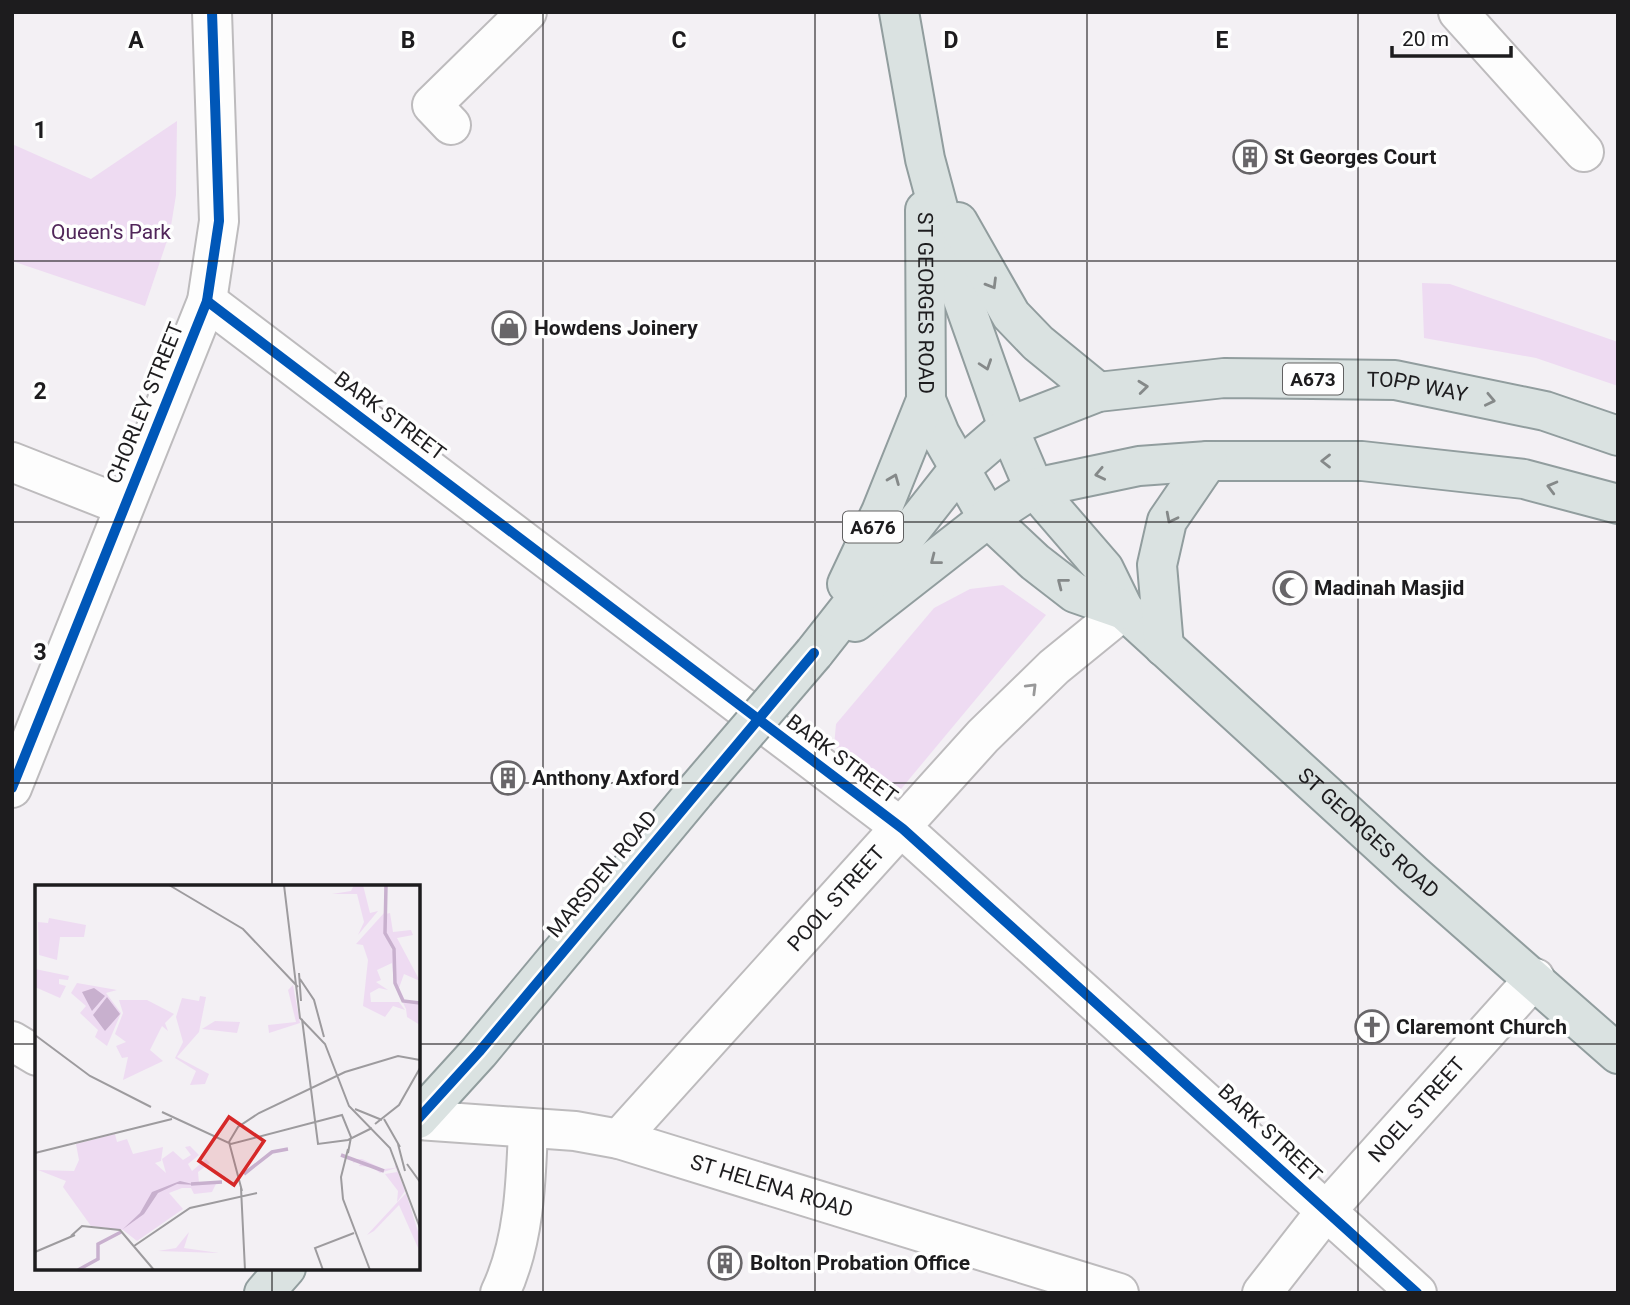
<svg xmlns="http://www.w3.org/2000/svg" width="1630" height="1305" font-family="Roboto,sans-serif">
	<rect width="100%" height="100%" fill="#f3f0f4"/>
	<g fill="#eedbf2">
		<polygon points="177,121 176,195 170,232 145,306 12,261 12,144 91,179"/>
		<polygon points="1422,283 1450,284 1618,342 1618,386 1536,358 1424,338"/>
		<polygon points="1003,585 1046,615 896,795 834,746 836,724 934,608 970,589"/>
	</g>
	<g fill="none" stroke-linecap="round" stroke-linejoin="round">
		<defs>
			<g id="minor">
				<polyline points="1458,12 1584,152"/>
				<polyline points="451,125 432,105 527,12"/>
				<polyline points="207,301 903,829 1417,1293"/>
				<polyline points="12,462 124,506"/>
				<polyline points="12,788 207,301 219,221 212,12"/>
				<polyline points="12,1041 37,1056"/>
				<path id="s1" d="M418,1120L575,1131L619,1139L1119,1293"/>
				<path id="s2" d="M619,1139L983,736L1054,667L1124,610"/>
				<path d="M500,1293C524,1243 526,1183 528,1129"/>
				<path id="s3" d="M1262,1293L1326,1211L1535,978"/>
			</g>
			<g id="major">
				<path id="s4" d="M899,12L925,159L962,297L1008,427L1034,488L1104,569L1124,610L1413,874L1618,1054"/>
				<path id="s5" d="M925,210L926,400L940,434L988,518L1035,562L1075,593L1124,610"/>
				<polyline points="958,222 1011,315 1038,343 1098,392"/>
				<polyline points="847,584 881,512 926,400"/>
				<polyline points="855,622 988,518 1034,488 1139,466 1208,461 1362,461 1524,479 1618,504"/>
				<polyline points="1164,647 1157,565 1167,521 1208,461"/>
				<path id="s6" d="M814,653L958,470L1008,427L1098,392L1224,378L1395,380L1545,411L1618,436"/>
				<polyline points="418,1119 479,1052 695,792"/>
				<polyline points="264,1293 286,1268"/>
			</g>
		</defs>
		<use href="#minor" stroke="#bdbbbd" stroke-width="42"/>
		<use href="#major" stroke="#919d9e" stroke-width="42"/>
		<use href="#minor" stroke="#fdfdfd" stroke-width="38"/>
		<use href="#major" stroke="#dae2e1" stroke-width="38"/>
		<defs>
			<polyline id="major-bridge" points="695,792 814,653"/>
		</defs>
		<use href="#major-bridge" stroke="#919d9e" stroke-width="42" stroke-linecap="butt"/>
		<use href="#major-bridge" stroke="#dae2e1" stroke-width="38"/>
		<defs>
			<g id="cycleway">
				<polyline points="207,301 903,829 1417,1293"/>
				<polyline points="12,788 207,301 219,221 212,12"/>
				<polyline points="418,1119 479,1052 814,653"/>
			</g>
		</defs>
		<use href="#cycleway" stroke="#fefefe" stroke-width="15"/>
		<use href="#cycleway" stroke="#0057b8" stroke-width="10"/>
	</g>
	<defs><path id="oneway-chevron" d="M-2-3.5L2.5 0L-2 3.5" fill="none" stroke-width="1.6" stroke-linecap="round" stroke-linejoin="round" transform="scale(1.75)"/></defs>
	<g stroke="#858989">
		<use href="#oneway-chevron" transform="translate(992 284) rotate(59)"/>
		<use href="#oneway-chevron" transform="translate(986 365) rotate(71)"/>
		<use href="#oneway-chevron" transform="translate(1143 387) rotate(-6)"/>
		<use href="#oneway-chevron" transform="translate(1490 400) rotate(12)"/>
		<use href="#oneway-chevron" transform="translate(1326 461) rotate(-180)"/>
		<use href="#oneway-chevron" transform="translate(1100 474) rotate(168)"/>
		<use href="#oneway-chevron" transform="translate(894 479) rotate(-68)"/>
		<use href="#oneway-chevron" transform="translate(1552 487) rotate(-165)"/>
		<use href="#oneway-chevron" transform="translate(1171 518) rotate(117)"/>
		<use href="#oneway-chevron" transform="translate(935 560) rotate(142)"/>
		<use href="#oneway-chevron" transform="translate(1062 583) rotate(-142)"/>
	</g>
	<use stroke="#989899" href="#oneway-chevron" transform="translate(1032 688) rotate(-45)"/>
	<path fill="none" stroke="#1d1c1e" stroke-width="2" stroke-opacity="0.55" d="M272,12V887M543,12V1293M815,12V1293M1087,12V1293M1358,12V1293M12,261H1618M12,522H1618M12,783H1618M12,1044H37M418,1044H1618M272,1268V1293"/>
	<defs>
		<symbol id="building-ring" viewBox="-11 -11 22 22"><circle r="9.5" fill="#fefefe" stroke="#686669" stroke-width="1.5"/><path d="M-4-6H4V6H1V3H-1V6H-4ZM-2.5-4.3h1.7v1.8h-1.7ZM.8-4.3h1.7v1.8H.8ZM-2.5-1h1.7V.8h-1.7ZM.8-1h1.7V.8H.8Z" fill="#686669"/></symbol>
		<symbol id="shop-ring" viewBox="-11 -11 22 22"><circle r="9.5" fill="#fefefe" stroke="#686669" stroke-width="1.5"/><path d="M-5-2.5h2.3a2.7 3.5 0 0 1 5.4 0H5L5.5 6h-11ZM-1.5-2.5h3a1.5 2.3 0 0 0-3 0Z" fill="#686669"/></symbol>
		<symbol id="mosque-ring" viewBox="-11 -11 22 22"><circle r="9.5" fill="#fefefe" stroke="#686669" stroke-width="1.5"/><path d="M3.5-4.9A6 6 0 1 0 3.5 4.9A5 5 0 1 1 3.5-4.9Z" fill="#686669"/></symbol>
		<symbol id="church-ring" viewBox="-11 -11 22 22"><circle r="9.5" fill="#fefefe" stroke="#686669" stroke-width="1.5"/><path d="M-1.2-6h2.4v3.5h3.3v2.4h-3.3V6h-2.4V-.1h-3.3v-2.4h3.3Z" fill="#686669"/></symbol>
	</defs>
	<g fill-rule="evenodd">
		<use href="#building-ring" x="1231" y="138" width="38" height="38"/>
		<use href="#shop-ring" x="490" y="309" width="38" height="38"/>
		<use href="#mosque-ring" x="1271" y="569" width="38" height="38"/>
		<use href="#building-ring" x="489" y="759" width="38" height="38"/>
		<use href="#church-ring" x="1353" y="1008" width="38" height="38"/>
		<use href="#building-ring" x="706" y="1244" width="38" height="38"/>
	</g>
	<g text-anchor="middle" stroke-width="7" stroke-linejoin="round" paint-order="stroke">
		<g fill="#fefefe" stroke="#606061" stroke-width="2">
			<rect x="1283" y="363.5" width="60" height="31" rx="5"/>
			<rect x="843" y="511.5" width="60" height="31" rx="5"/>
		</g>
		<g font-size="19" font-weight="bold" fill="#1d1c1e">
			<text x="1313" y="386">A673</text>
			<text x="873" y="534">A676</text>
		</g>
		<g font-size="21" font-weight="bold" fill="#1d1c1e" stroke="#fefefe" text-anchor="start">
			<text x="1274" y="164">St Georges Court</text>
			<text x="534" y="335">Howdens Joinery</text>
			<text x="1314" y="595">Madinah Masjid</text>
			<text x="532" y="785">Anthony Axford</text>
			<text x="1396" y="1034">Claremont Church</text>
			<text x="750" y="1270">Bolton Probation Office</text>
		</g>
		<g font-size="21" fill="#51265a" stroke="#fefefe">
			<text x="111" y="239">Queen's Park</text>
		</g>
		<g font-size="21" fill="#1d1c1e" stroke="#fefefe">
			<text dy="7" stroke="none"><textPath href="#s5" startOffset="93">ST GEORGES ROAD</textPath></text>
			<text dy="7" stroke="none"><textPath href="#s6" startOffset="716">TOPP WAY</textPath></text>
			<text transform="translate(145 403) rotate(-68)" y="7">CHORLEY STREET</text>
			<text transform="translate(390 416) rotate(37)" y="7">BARK STREET</text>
			<text transform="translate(842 759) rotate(37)" y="7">BARK STREET</text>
			<text dy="7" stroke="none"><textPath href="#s4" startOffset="980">ST GEORGES ROAD</textPath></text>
			<text transform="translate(602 874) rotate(-50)" y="7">MARSDEN ROAD</text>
			<text dy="7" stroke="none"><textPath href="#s2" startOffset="324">POOL STREET</textPath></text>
			<text dy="7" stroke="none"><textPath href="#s3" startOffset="240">NOEL STREET</textPath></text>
			<text transform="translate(1270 1133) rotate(43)" y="7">BARK STREET</text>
			<text dy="7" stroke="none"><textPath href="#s1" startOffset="362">ST HELENA ROAD</textPath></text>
		</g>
	</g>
	<g transform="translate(35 885)">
		<rect width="385" height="385" fill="#f3f0f4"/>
		<path d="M319,0H328L335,28L343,26L323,50L329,37L322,9H297L316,6ZM349,28L350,50L359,69V98H360L367,116L385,119V140L372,132L371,124L359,99L357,78L342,85L346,95L341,97L353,105L344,103L335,108L336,117H364L370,125L358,121L350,132L328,121L333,75L328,60L321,59ZM355,28L358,47L376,45L378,50L362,53L385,96L369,89L364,103L370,115L385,117H371L367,113L361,98L360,64L351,48V29ZM14,33L51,40L49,52H25L22,75L4,70L3,37L13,38ZM0,84L34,91L33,95L24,94V99L31,101L25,113L0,102ZM42,98L82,105L71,108L86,128L72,161L60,152L63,145L45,128L51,121L36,108ZM258,100L265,138L234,148L233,140L261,137L253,105ZM165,111L171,112L164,147L142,172L174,189L170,199L155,200L161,186L140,173L148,157L141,132L147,113L164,116ZM84,115H112L139,129L130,138L133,146L127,141L115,165L128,176L88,195L93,172L87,173L81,161L91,157L80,149L88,128ZM180,136L205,137L202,148L167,144ZM80,249L82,257L92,254L98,269L128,262L126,276L120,278L131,288L127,274L138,266L148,275L156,270L150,262L155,261L164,270L153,279L157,286L171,274L175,278L163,287L164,298L181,299L177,307L159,309L156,303H147L134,308L148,324L102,356L88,345L56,341L28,302L31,296L3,285L39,286L44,275L41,259ZM319,274H327L348,284L360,283V278L370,306L362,317L363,306L350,289L362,287L361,283L345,288L337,282L324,281L327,275L318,278ZM371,308L385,353L384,365L364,320L339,346L332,350ZM154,347L149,363L184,368L123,366L141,363Z" fill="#eedbf2"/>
		<path d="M59,103L70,111L57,126L47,107ZM72,112L85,129L70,146L58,130ZM145,296L162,300L142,299L123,308L109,329L88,344L105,328L117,307Z" fill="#c8b0ce"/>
		<path fill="none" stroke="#c8b0ce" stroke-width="3.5" d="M351,0L350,48L359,64L360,98L368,116L385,118M306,270L349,286M209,289L237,267L253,264M156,299L187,297M43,385L63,374V359L86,347"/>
		<path fill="none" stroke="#9d9b9e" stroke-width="2" d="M134,0L208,44L263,102M249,0L265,133L290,159L314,221L355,263L385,343M264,88L266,116M265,94L279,115L289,152M267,134L283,259L313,255L337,243M0,150L55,191L116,222M320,224L347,235M127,227L196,259L307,230L316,252L313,268M349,234L365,262M340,239L364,220L385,183M194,257L203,242L224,228L310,187L363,171L385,175M194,257L207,306M363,259L370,286M313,264L306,292L308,314L335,385M0,268L137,234M372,279L385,297M206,303L210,385M36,351L47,341L85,345L119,385M99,361L155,323L222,308M0,367L40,350M288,385L280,363L319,348"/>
		<path fill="#d62828" fill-opacity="0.15" stroke="#d62828" stroke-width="3.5" d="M194,232L229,256L199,300L164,276Z"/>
		<rect width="385" height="385" fill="none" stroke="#1d1c1e" stroke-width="3.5"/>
	</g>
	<g font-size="23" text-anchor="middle" font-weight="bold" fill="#1d1c1e" stroke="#fefefe" stroke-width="7" stroke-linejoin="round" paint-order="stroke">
		<text x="136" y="48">A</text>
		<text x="408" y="48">B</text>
		<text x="679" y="48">C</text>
		<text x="951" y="48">D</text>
		<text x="1222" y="48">E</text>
		<text x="40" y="138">1</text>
		<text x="40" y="399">2</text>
		<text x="40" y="660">3</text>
	</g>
	<rect width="1630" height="1305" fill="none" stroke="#1d1c1e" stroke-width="28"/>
	<path d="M1392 46v10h119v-10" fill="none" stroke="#1d1c1e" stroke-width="3.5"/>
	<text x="1402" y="46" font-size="21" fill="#1d1c1e" stroke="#fefefe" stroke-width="5" paint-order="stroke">20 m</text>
</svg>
